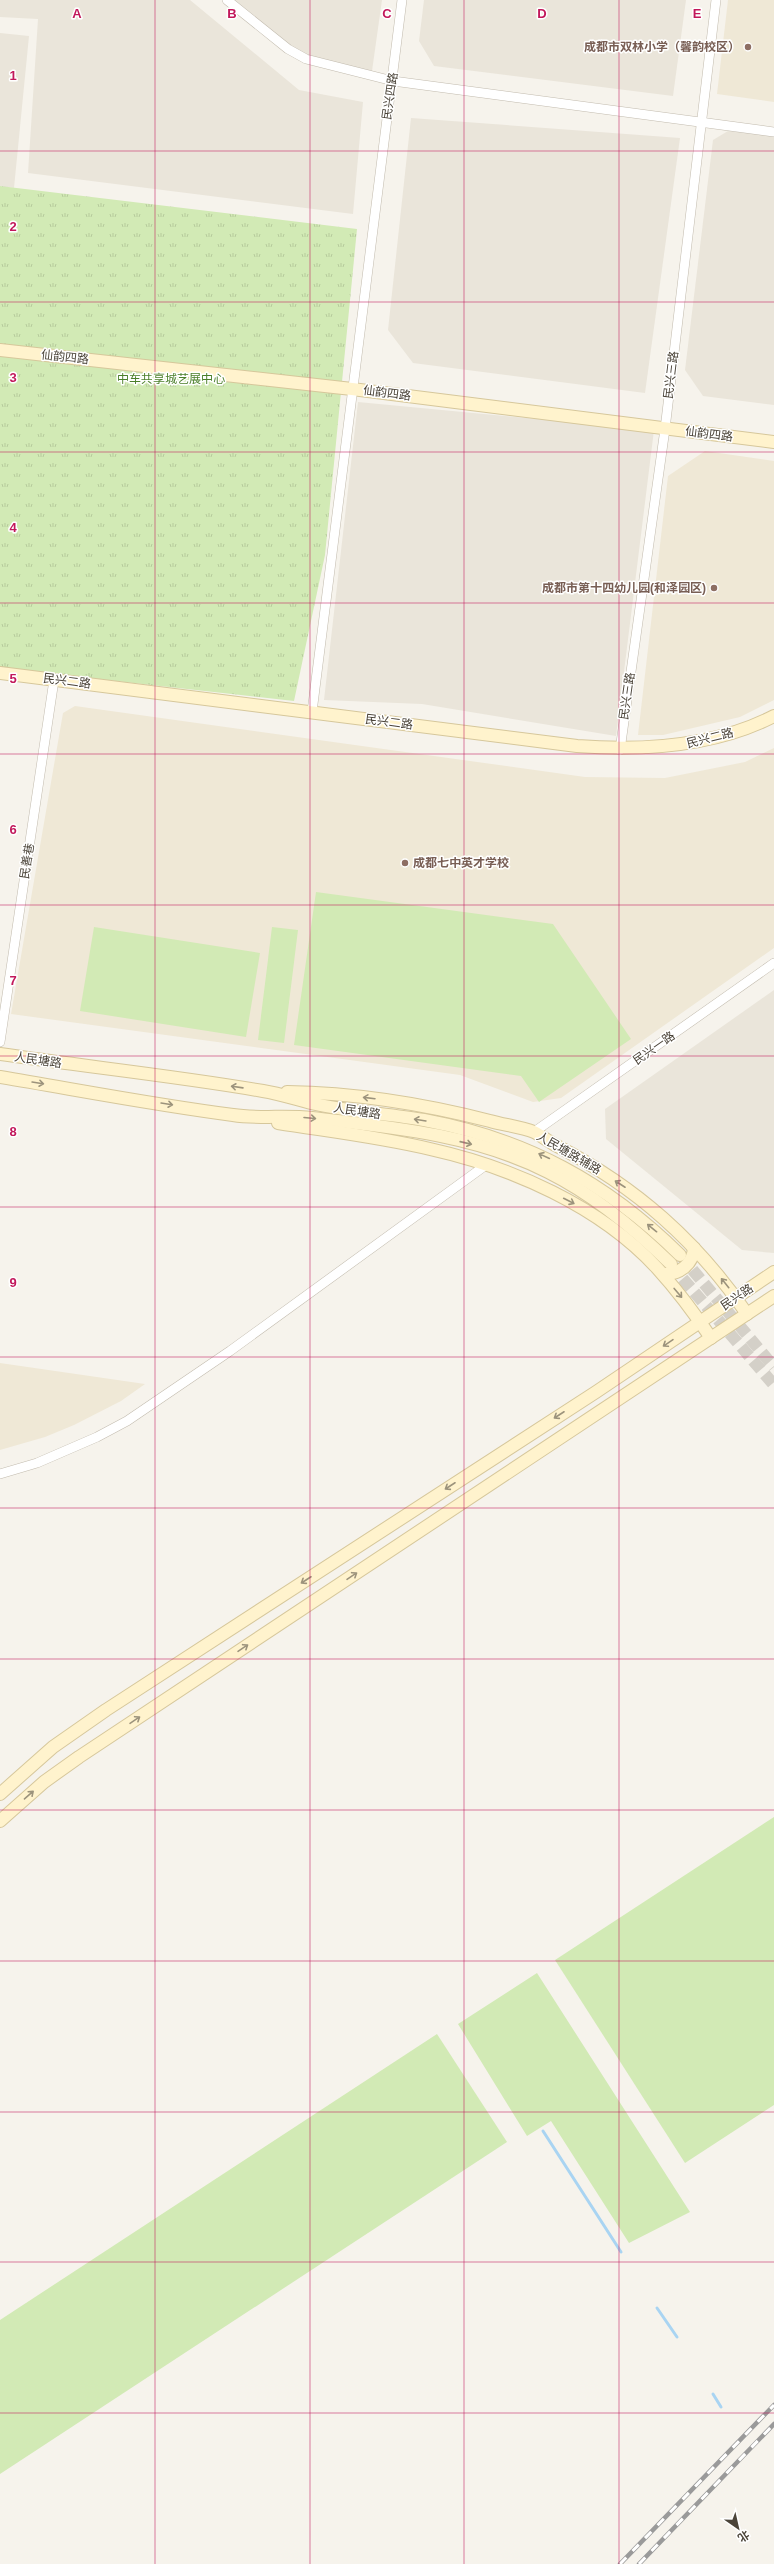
<svg xmlns="http://www.w3.org/2000/svg" width="774" height="2564" font-family="Helvetica,'Noto Sans SC',sans-serif">
	<defs>
		<pattern id="park-tufts" width="24" height="20" patternUnits="userSpaceOnUse"><rect width="24" height="20" fill="#d2eab5"/><path d="M3 7l-1-3M5 7V3M7 7l1-3M15 17l-1-3M17 17v-4M19 17l1-3" fill="none" stroke="#b6ca9c"/></pattern>
	</defs>
	<rect width="100%" height="100%" fill="#f6f3ec"/>
	<g fill="#eae5da">
		<polygon points="0,0 190,0 299,90 363,102 353,214 28,173 38,19 0,17"/>
		<polygon points="228,0 382,0 372,71 306,57"/>
		<polygon points="424,0 686,0 673,96 434,66 419,41"/>
		<polygon points="0,33 29,36 14,188 0,186"/>
		<polygon points="411,118 680,138 645,393 413,363 388,330"/>
		<polygon points="728,131 774,135 774,405 703,396 685,370 713,140"/>
		<polygon points="358,402 654,430 616,736 422,704 324,700"/>
		<polygon points="774,990 774,1253 742,1250 606,1139 605,1109"/>
	</g>
	<g fill="#efe8d6">
		<polygon points="728,0 774,0 774,102 717,94"/>
		<polygon points="705,451 774,461 774,700 740,717 663,735 638,735 668,476"/>
		<polygon points="75,706 585,777 665,778 745,762 774,748 774,948 561,1098 533,1102 460,1075 11,1014 63,713"/>
		<polygon points="0,1363 145,1384 121,1401 74,1425 45,1437 0,1450"/>
	</g>
	<g fill="#d2eab5">
		<polygon points="316,892 553,924 631,1039 539,1102 521,1076 294,1045"/>
		<polygon points="94,927 260,953 246,1037 80,1011"/>
		<polygon points="272,927 298,930 284,1043 258,1040"/>
		<polygon points="774,1817 774,2105 685,2163 555,1960"/>
		<polygon points="537,1973 690,2212 629,2243 551,2121 527,2136 458,2024"/>
		<polygon points="437,2034 507,2142 0,2474 0,2320"/>
	</g>
	<polygon fill="url(#park-tufts)" points="0,186 357,229 325,555 294,701 0,668"/>
	<g fill="none" stroke-linecap="round" stroke-linejoin="round">
		<g stroke="#a9d4f2" stroke-width="3">
			<polyline points="543,2131 621,2252"/>
			<polyline points="657,2308 677,2337"/>
			<polyline points="713,2394 721,2407"/>
		</g>
		<g stroke="#d4d0c8" stroke-width="12" stroke-dasharray="12 6" stroke-linecap="butt">
			<polyline points="681,1256 774,1367"/>
			<polyline points="671,1265 774,1385"/>
		</g>
		<defs>
			<g id="street">
				<polyline points="227,0 288,49 306,59 393,81 774,132"/>
				<polyline points="312,712 402,0"/>
				<polyline points="620,750 665,429 716,0"/>
				<polyline points="0,1042 54,680"/>
				<polyline points="534,1132 774,963"/>
				<polyline points="0,1474 37,1463 97,1437 127,1421 230,1351 486,1165"/>
			</g>
			<g id="secondary">
				<polyline points="0,350 352,389 774,442"/>
				<path d="M0,673L577,746C643,751 714,747 774,716"/>
				<path d="M0,1054C88,1067 176,1076 263,1091C282,1094 301,1101 320,1105C354,1112 389,1114 424,1120C526,1139 606,1182 680,1255"/>
				<path d="M0,1077C78,1090 155,1105 233,1115C259,1119 286,1115 312,1118C391,1127 476,1135 548,1172C594,1195 634,1228 671,1264"/>
				<path d="M287,1092C356,1093 424,1104 490,1121C504,1125 521,1127 534,1132C542,1136 549,1142 557,1146C636,1187 697,1241 747,1314"/>
				<path d="M278,1123C328,1131 380,1137 430,1149C511,1167 600,1206 657,1268C677,1290 695,1314 711,1338"/>
				<path d="M663,1274C678,1275 693,1265 694,1248"/>
				<polyline points="0,1794 53,1747 106,1710 596,1392 774,1272"/>
				<polyline points="0,1821 44,1782 79,1757 774,1296"/>
			</g>
		</defs>
		<use href="#street" stroke="#c2bbae" stroke-width="10"/>
		<use href="#secondary" stroke="#d6c79b" stroke-width="14"/>
		<use href="#street" stroke="#fff" stroke-width="9"/>
		<use href="#secondary" stroke="#fff3cd" stroke-width="12"/>
		<defs>
			<g id="rail">
				<polyline points="620,2564 774,2405"/>
				<polyline points="639,2564 774,2424"/>
			</g>
		</defs>
		<use href="#rail" stroke="#9a9a9a" stroke-width="4.5"/>
		<use href="#rail" stroke="#fff" stroke-width="3" stroke-dasharray="9" stroke-linecap="butt"/>
	</g>
	<defs><path id="oneway-shaft" d="M-6 0H5M1.5-3L5.5 0L1.5 3" fill="none" stroke-width="1.6" stroke-linecap="round" stroke-linejoin="round"/></defs>
	<g stroke="#9c937c">
		<use href="#oneway-shaft" transform="translate(38 1083) rotate(9)"/>
		<use href="#oneway-shaft" transform="translate(237 1087) rotate(-172)"/>
		<use href="#oneway-shaft" transform="translate(369 1098) rotate(-173)"/>
		<use href="#oneway-shaft" transform="translate(167 1104) rotate(9)"/>
		<use href="#oneway-shaft" transform="translate(310 1118) rotate(5)"/>
		<use href="#oneway-shaft" transform="translate(420 1120) rotate(-171)"/>
		<use href="#oneway-shaft" transform="translate(466 1143) rotate(13)"/>
		<use href="#oneway-shaft" transform="translate(544 1156) rotate(-155)"/>
		<use href="#oneway-shaft" transform="translate(620 1184) rotate(-147)"/>
		<use href="#oneway-shaft" transform="translate(569 1201) rotate(27)"/>
		<use href="#oneway-shaft" transform="translate(652 1228) rotate(-141)"/>
		<use href="#oneway-shaft" transform="translate(725 1283) rotate(-129)"/>
		<use href="#oneway-shaft" transform="translate(678 1293) rotate(50)"/>
		<use href="#oneway-shaft" transform="translate(668 1343) rotate(146)"/>
		<use href="#oneway-shaft" transform="translate(559 1415) rotate(147)"/>
		<use href="#oneway-shaft" transform="translate(450 1486) rotate(147)"/>
		<use href="#oneway-shaft" transform="translate(352 1576) rotate(-34)"/>
		<use href="#oneway-shaft" transform="translate(306 1580) rotate(147)"/>
		<use href="#oneway-shaft" transform="translate(243 1648) rotate(-34)"/>
		<use href="#oneway-shaft" transform="translate(135 1720) rotate(-34)"/>
		<use href="#oneway-shaft" transform="translate(29 1795) rotate(-41)"/>
	</g>
	<path fill="none" stroke="#c2185b" stroke-width="1" stroke-opacity="0.55" d="M155,0V2564M310,0V2564M464,0V2564M619,0V2564M0,151H774M0,302H774M0,452H774M0,603H774M0,754H774M0,905H774M0,1056H774M0,1207H774M0,1357H774M0,1508H774M0,1659H774M0,1810H774M0,1961H774M0,2112H774M0,2262H774M0,2413H774"/>
	<g fill="#8d6e63" stroke="#fff" stroke-width="1.5">
		<circle cx="748" cy="47" r="4"/>
		<circle cx="714" cy="588" r="4"/>
		<circle cx="405" cy="863" r="4"/>
	</g>
	<g text-anchor="middle" stroke-width="3" stroke-linejoin="round" paint-order="stroke">
		<g font-size="12" font-weight="bold" fill="#785e54" stroke="#fff" text-anchor="end">
			<text x="740" y="51">成都市双林小学（馨韵校区）</text>
			<text x="706" y="592">成都市第十四幼儿园(和泽园区)</text>
			<text x="413" y="867" text-anchor="start">成都七中英才学校</text>
		</g>
		<g font-size="12" fill="#4b4439" stroke="#fff">
			<text transform="translate(390 96) rotate(-82)" y="4">民兴四路</text>
			<text transform="translate(65 357) rotate(6)" y="4">仙韵四路</text>
			<text transform="translate(671 375) rotate(-83)" y="4">民兴三路</text>
			<text transform="translate(387 393) rotate(7)" y="4">仙韵四路</text>
			<text transform="translate(709 434) rotate(7)" y="4">仙韵四路</text>
			<text transform="translate(67 681) rotate(7)" y="4">民兴二路</text>
			<text transform="translate(627 696) rotate(-82)" y="4">民兴三路</text>
			<text transform="translate(389 722) rotate(7)" y="4">民兴二路</text>
			<text transform="translate(710 738) rotate(-14)" y="4">民兴二路</text>
			<text transform="translate(27 861) rotate(-81)" y="4">民善巷</text>
			<text transform="translate(654 1048) rotate(-35)" y="4">民兴一路</text>
			<text transform="translate(38 1060) rotate(8)" y="4">人民塘路</text>
			<text transform="translate(357 1111) rotate(8)" y="4">人民塘路</text>
			<text transform="translate(569 1153) rotate(30)" y="4">人民塘路辅路</text>
			<text transform="translate(737 1297) rotate(-34)" y="4">民兴路</text>
		</g>
		<g font-size="12" fill="#4a7f2a" stroke="#fff">
			<text x="171" y="383">中车共享城艺展中心</text>
		</g>
	</g>
	<g font-size="13" text-anchor="middle" font-weight="bold" fill="#c2185b" stroke="#fff" stroke-width="3" stroke-linejoin="round" paint-order="stroke">
		<text x="77" y="18">A</text>
		<text x="232" y="18">B</text>
		<text x="387" y="18">C</text>
		<text x="542" y="18">D</text>
		<text x="697" y="18">E</text>
		<text x="13" y="80">1</text>
		<text x="13" y="231">2</text>
		<text x="13" y="382">3</text>
		<text x="13" y="532">4</text>
		<text x="13" y="683">5</text>
		<text x="13" y="834">6</text>
		<text x="13" y="985">7</text>
		<text x="13" y="1136">8</text>
		<text x="13" y="1287">9</text>
	</g>
	<g transform="translate(738 2528) rotate(146)" stroke="#ffffff" stroke-width="3" paint-order="stroke">
	<path d="M0-3L7 15L0 10L-7 15Z" fill="#4b4439"/>
	<text y="-6" font-size="11" font-weight="bold" text-anchor="middle" fill="#4b4439">北</text>
	</g>
</svg>
